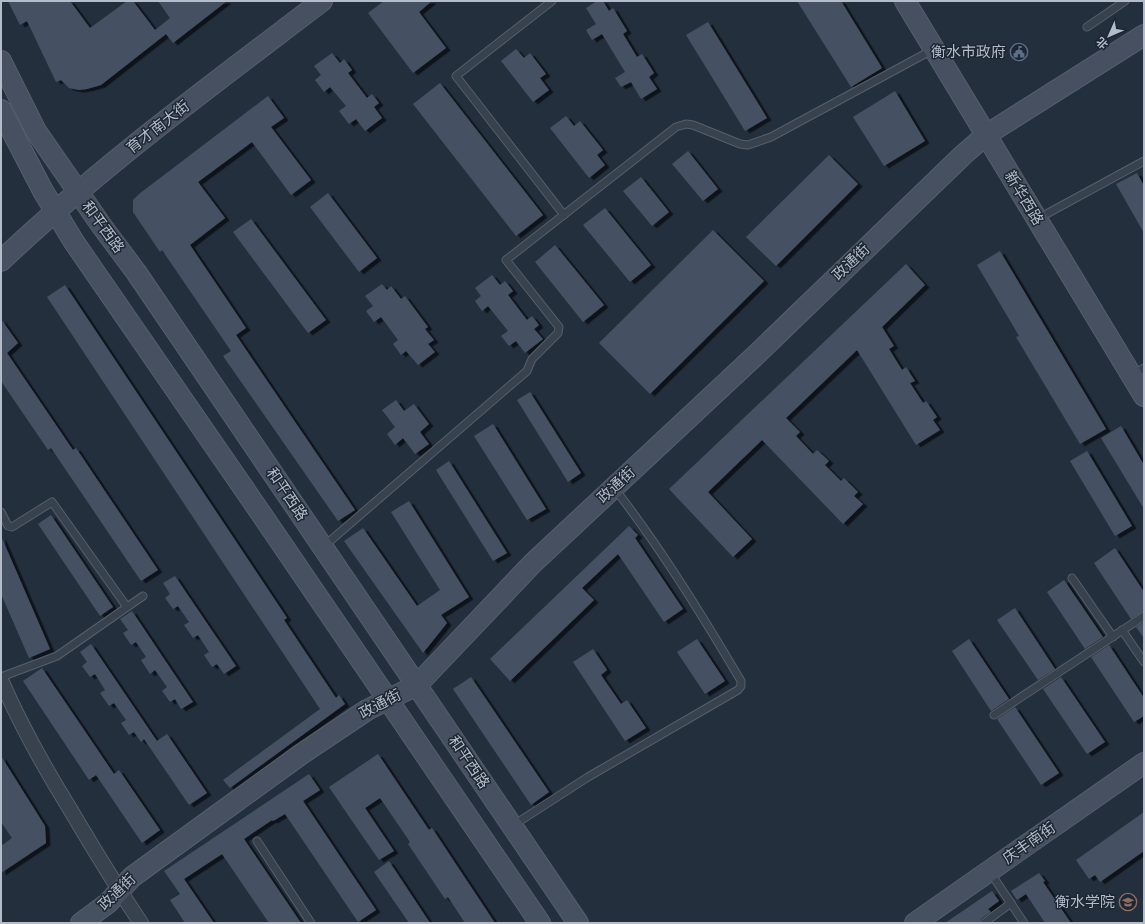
<svg xmlns="http://www.w3.org/2000/svg" width="1145" height="924" font-family="'Exo 2','Noto Sans SC',sans-serif">
	<defs>
		<filter id="shadow"><feDropShadow dx="4.5" dy="2.5" stdDeviation="0" flood-color="#0009"/></filter>
	</defs>
	<rect width="100%" height="100%" fill="#242f3e"/>
	<g fill="#455162" filter="url(#shadow)">
		<polygon points="8,1 70,1 90,28 127,1 133,1 155,30 170,18 158,1 227,1 173,43 166,34 101,85 87,89 79,90 69,88 61,80 56,82 27,21 20,25"/>
		<polygon points="384,1 432,1 419,12 446,48 413,73 368,13"/>
		<polygon points="597,1 603,1 609,11 613,8 627,31 623,34 637,57 642,54 654,73 649,77 657,89 641,99 631,82 621,87 615,78 625,72 602,34 592,40 586,30 596,24 586,8"/>
		<polygon points="797,1 841,1 882,68 851,87"/>
		<polygon points="708,22 767,118 745,131 686,35"/>
		<polygon points="516,49 524,58 530,53 546,74 540,78 549,90 533,102 501,61"/>
		<polygon points="332,53 340,63 344,59 352,70 348,73 367,98 372,94 379,103 374,107 382,118 365,131 356,119 349,124 339,111 346,106 330,87 324,92 315,80 321,75 314,66"/>
		<polygon points="440,83 543,215 516,236 413,104"/>
		<polygon points="895,91 925,141 884,166 853,117"/>
		<polygon points="268,96 284,118 271,127 311,180 291,195 252,142 198,182 225,218 190,245 246,328 236,335 355,510 338,521 223,356 231,351 162,250 160,252 133,212 133,200 139,194"/>
		<polygon points="566,116 574,126 580,121 603,150 597,155 605,165 589,178 550,128"/>
		<polygon points="688,151 718,189 703,201 672,164"/>
		<polygon points="829,155 858,184 776,266 746,237"/>
		<polygon points="1137,173 1144,186 1144,233 1116,184"/>
		<polygon points="641,177 669,212 652,226 623,191"/>
		<polygon points="328,193 377,258 359,272 310,207"/>
		<polygon points="605,208 651,265 630,282 583,225"/>
		<polygon points="251,219 326,320 308,333 233,232"/>
		<polygon points="713,230 764,281 650,394 599,343"/>
		<polygon points="555,245 604,305 583,322 535,262"/>
		<polygon points="1000,251 1106,429 1080,444 1016,337 1019,336 977,265"/>
		<polygon points="906,264 925,285 882,327 894,346 889,349 902,370 906,367 915,381 910,383 923,403 926,401 937,417 933,420 940,430 916,445 857,350 786,418 800,432 796,436 813,454 817,450 829,461 825,465 841,481 844,478 858,492 854,496 863,504 843,524 762,440 708,492 752,539 733,557 669,489"/>
		<polygon points="492,275 500,285 505,281 513,291 508,295 527,320 532,316 539,325 534,329 543,339 525,353 516,341 509,346 501,336 508,331 488,306 482,311 475,301 481,296 475,288"/>
		<polygon points="382,284 387,290 391,286 401,299 405,296 428,327 425,329 434,340 428,344 435,352 418,365 406,351 401,355 393,344 398,340 381,317 374,322 366,311 373,306 365,296"/>
		<polygon points="65,285 287,618 284,620 336,698 339,695 345,704 230,788 223,780 320,709 47,297"/>
		<polygon points="1,319 18,343 7,353 73,450 76,448 158,570 141,581 51,448 48,450 1,381"/>
		<polygon points="530,392 581,473 568,482 517,400"/>
		<polygon points="396,400 404,411 414,404 429,424 420,432 429,444 415,454 403,438 395,445 387,434 395,427 382,410"/>
		<polygon points="493,424 546,509 527,520 474,436"/>
		<polygon points="1121,426 1144,465 1144,509 1101,438"/>
		<polygon points="1087,451 1132,526 1115,536 1070,461"/>
		<polygon points="449,461 507,553 493,561 436,470"/>
		<polygon points="409,501 469,597 441,615 447,623 423,653 344,541 363,528 417,606 440,590 391,512"/>
		<polygon points="51,515 113,607 100,616 38,524"/>
		<polygon points="629,526 638,535 635,538 683,609 664,622 618,554 582,588 594,600 510,681 490,659"/>
		<polygon points="1,536 50,649 29,658 1,594"/>
		<polygon points="1115,548 1144,592 1144,611 1131,619 1094,563"/>
		<polygon points="175,576 236,666 224,674 217,664 212,667 204,655 209,652 198,635 193,638 184,625 189,622 178,606 173,609 165,598 170,594 163,583"/>
		<polygon points="1064,580 1103,637 1085,649 1047,592"/>
		<polygon points="1015,608 1055,669 1038,680 997,620"/>
		<polygon points="132,611 193,702 181,709 175,699 170,702 162,691 167,687 155,670 150,674 141,660 146,657 136,642 131,645 123,633 128,630 120,619"/>
		<polygon points="1144,622 1144,638 1136,627"/>
		<polygon points="697,639 725,681 705,694 677,652"/>
		<polygon points="969,639 1009,699 991,711 952,651"/>
		<polygon points="91,644 157,741 167,734 207,793 189,805 144,739 141,742 134,732 129,735 121,723 126,720 114,703 109,706 100,693 105,690 95,674 90,677 82,666 87,662 80,652"/>
		<polygon points="1109,645 1144,698 1144,716 1134,722 1091,657"/>
		<polygon points="593,649 607,670 601,675 621,704 627,700 646,728 625,741 573,662"/>
		<polygon points="42,668 114,774 119,770 160,830 142,843 96,775 89,780 23,681"/>
		<polygon points="471,677 549,792 531,805 453,689"/>
		<polygon points="1061,677 1105,742 1087,754 1043,689"/>
		<polygon points="1015,707 1059,773 1041,785 997,719"/>
		<polygon points="378,754 429,830 432,828 495,923 465,923 448,897 445,899 408,844 410,842 380,798 365,808 394,851 379,860 350,818 329,787"/>
		<polygon points="1,756 45,826 46,843 1,873 1,846 12,838 1,822"/>
		<polygon points="309,774 320,790 303,801 376,910 358,922 285,814 273,821 272,820 244,839 301,923 269,923 222,854 184,879 214,923 185,923 170,900 180,894 164,871"/>
		<polygon points="1144,812 1144,851 1100,882 1095,875 1089,879 1076,860"/>
		<polygon points="389,861 430,923 409,923 374,872"/>
		<polygon points="1039,873 1045,881 1043,882 1071,923 1045,923 1026,894 1017,900 1011,891"/>
		<polygon points="992,891 999,901 988,909 991,912 981,919 979,923 945,923"/>
	</g>
	<g fill="none" stroke-linecap="round" stroke-linejoin="round">
		<defs>
			<g id="lane">
				<polyline points="552,1 456,76 564,215"/>
				<polyline points="1087,27 1125,1"/>
				<polyline points="1039,218 1144,161"/>
				<polyline points="1132,376 1144,368"/>
				<polyline points="1,512 8,526 12,527 52,502 127,607"/>
				<polyline points="323,547 527,371 532,359 558,333 559,327 506,260 676,127 686,124 693,125 740,144 748,145 771,137 934,49"/>
				<polyline points="1072,578 1113,637"/>
				<polyline points="1122,630 1144,662"/>
				<polyline points="1,677 57,656 143,596"/>
				<polyline points="994,715 1144,616"/>
				<path d="M512,826L588,777L738,690L741,686V681C702,615 662,550 615,489"/>
				<polyline points="257,841 311,923"/>
				<polyline points="990,872 1024,923"/>
				<polyline points="984,923 1011,903"/>
			</g>
			<path id="street" d="M1,680C21,726 44,767 70,809C93,848 116,886 141,923"/>
			<g id="secondary">
				<polyline points="905,1 1144,396"/>
				<polyline points="1,61 36,131 101,225 136,272 578,923"/>
				<polyline points="1,110 43,191 74,242 260,512 540,923"/>
				<path d="M1,261C101,166 212,85 322,1"/>
				<polyline points="81,923 108,903 132,877 300,755 367,710 417,685 533,563 758,353 963,155 986,135 1144,35"/>
				<polyline points="915,923 1144,763"/>
			</g>
		</defs>
		<use href="#lane" stroke="#565f6c" stroke-width="9"/>
		<use href="#street" stroke="#565f6c" stroke-width="16"/>
		<use href="#secondary" stroke="#565f6c" stroke-width="22"/>
		<use href="#lane" stroke="#38414e" stroke-width="7"/>
		<use href="#street" stroke="#38414e" stroke-width="14"/>
		<use href="#secondary" stroke="#465061" stroke-width="20"/>
	</g>
	<defs>
		<symbol id="civic-ring" viewBox="-11 -11 22 22"><circle r="9.5" fill="#1d2633" stroke="#5c6f8a" stroke-width="1.5"/><path d="M-.6-6.5H3V-4.5H.6V-3L4-1V1h2V6H-6V1h2V-1L-.6-3ZM-1.2 2.5V6h2.4V2.5Z" fill="#5c6f8a"/></symbol>
		<symbol id="university-ring" viewBox="-11 -11 22 22"><circle r="9.5" fill="#1d2633" stroke="#8d6e63" stroke-width="1.5"/><path d="M0-5L7-2L0 1L-7-2ZM-4 1L0 2.5L4 1V4Q0 6-4 4Z" fill="#8d6e63"/></symbol>
	</defs>
	<g fill-rule="evenodd">
		<use href="#civic-ring" x="1009" y="42" width="20" height="20"/>
		<use href="#university-ring" x="1118" y="892" width="20" height="20"/>
	</g>
	<g text-anchor="middle" stroke-width="3" stroke-linejoin="round" paint-order="stroke">
		<g font-size="15" fill="#b4bcc9" stroke="#1d2633" text-anchor="end">
			<text x="1006" y="57">衡水市政府</text>
			<text x="1115" y="907">衡水学院</text>
		</g>
		<g font-size="15" fill="#b4bcc9" stroke="#1d2633">
			<text transform="translate(158 127) rotate(-38)" y="5">育才南大街</text>
			<text transform="translate(1024 198) rotate(59)" y="5">新华西路</text>
			<text transform="translate(103 227) rotate(54)" y="5">和平西路</text>
			<text transform="translate(851 262) rotate(-44)" y="5">政通街</text>
			<text transform="translate(616 485) rotate(-43)" y="5">政通街</text>
			<text transform="translate(287 494) rotate(56)" y="5">和平西路</text>
			<text transform="translate(380 704) rotate(-28)" y="5">政通街</text>
			<text transform="translate(469 762) rotate(56)" y="5">和平西路</text>
			<text transform="translate(1029 843) rotate(-35)" y="5">庆丰南街</text>
			<text transform="translate(117 892) rotate(-44)" y="5">政通街</text>
		</g>
	</g>
	<rect width="1145" height="924" fill="none" stroke="#b4bcc9" stroke-width="4"/>
	<g transform="translate(1109 36) rotate(225)" stroke="#1d2633" stroke-width="3" paint-order="stroke">
	<path d="M0-3L7 15L0 10L-7 15Z" fill="#b4bcc9"/>
	<text y="-6" font-size="11" font-weight="bold" text-anchor="middle" fill="#b4bcc9">北</text>
	</g>
</svg>
